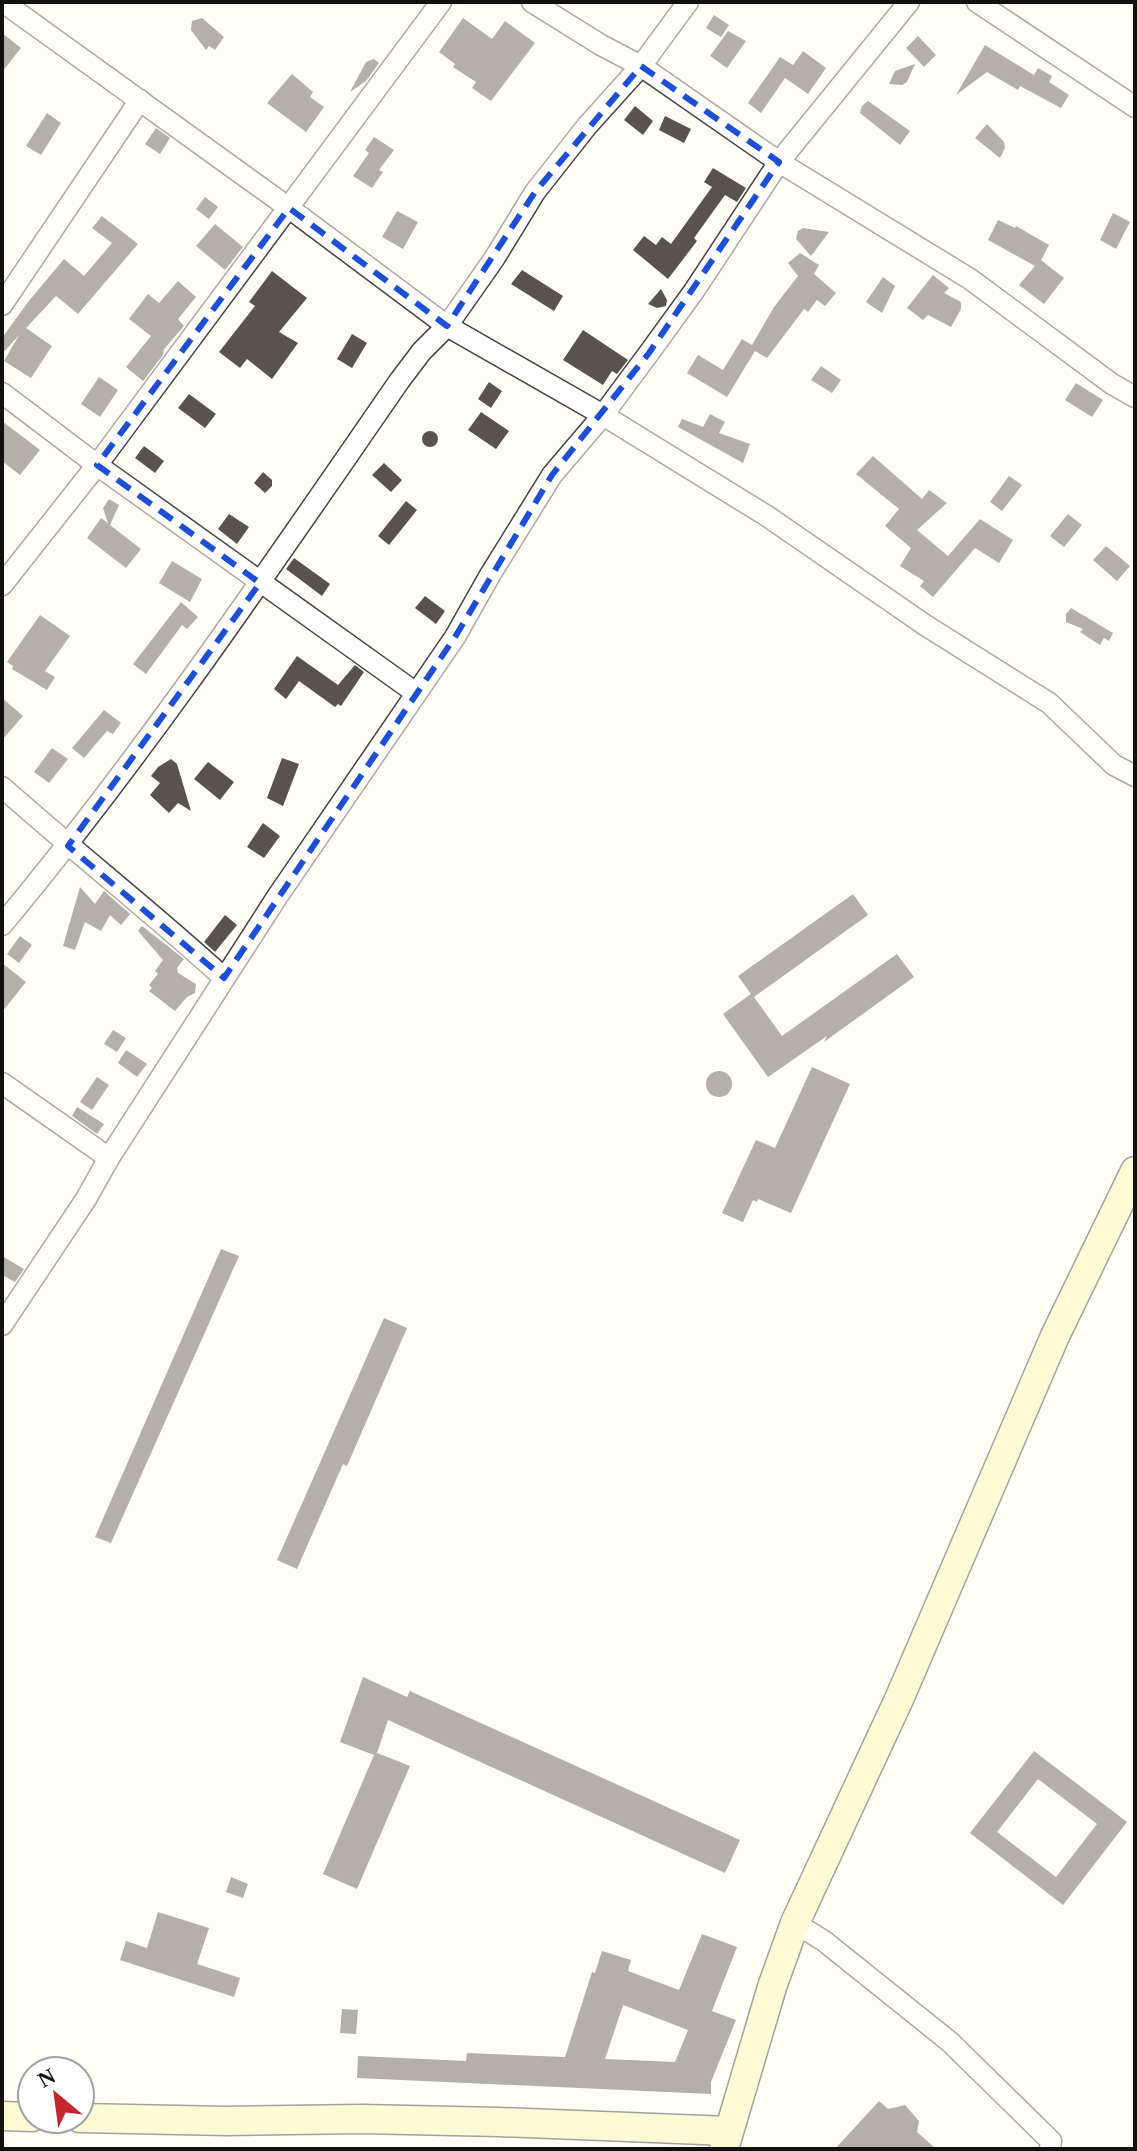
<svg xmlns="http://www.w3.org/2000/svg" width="1137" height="2151" font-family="'Times New Roman',serif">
	<rect width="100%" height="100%" fill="#fffdf5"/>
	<g fill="#5a524d" fill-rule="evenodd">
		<polygon points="714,15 729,25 721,37 706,28"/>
		<polygon points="202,18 224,37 215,50 209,46 206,50 191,30 192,21"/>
		<polygon points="463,18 492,39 505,21 535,43 491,101 472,88 476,82 453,67 455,64 439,52"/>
		<polygon points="728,31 746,41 727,68 710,56"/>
		<polygon points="2,33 21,48 2,72"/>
		<polygon points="918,36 936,55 924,67 906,48"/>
		<polygon points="985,45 1034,75 1038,68 1052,76 1049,82 1069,95 1061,108 1020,86 1018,90 987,72 956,95"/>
		<polygon points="803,51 826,68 808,94 785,78 761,113 748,103 780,57 793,65"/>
		<polygon points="374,59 379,63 366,81 350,92 366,62"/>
		<polygon points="915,64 907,82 902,85 889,84 895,71"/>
		<polygon points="292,74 313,92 310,97 324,107 306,132 267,103"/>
		<polygon points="868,101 910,131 900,145 860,113 862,106"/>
		<polygon points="635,106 653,121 643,135 624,120"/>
		<polygon points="47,113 61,123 41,155 26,146"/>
		<polygon points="665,116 691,129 684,143 659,130"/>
		<polygon points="987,124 1004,142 1005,148 1000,158 975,138"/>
		<polygon points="156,128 170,138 160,154 145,144"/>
		<polygon points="374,137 394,150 379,170 383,172 372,188 353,176 369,153 365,150"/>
		<polygon points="713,168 746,188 737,202 725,195 694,238 697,241 668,279 633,250 644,236 656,245 662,237 671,244 712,187 704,182"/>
		<polygon points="205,197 218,207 209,219 196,209"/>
		<polygon points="397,211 418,222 403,249 382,237"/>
		<polygon points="1113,213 1130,222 1116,249 1100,240"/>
		<polygon points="102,216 138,244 78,314 56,296 26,328 52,346 31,378 4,361 19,335 5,351 2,348 2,338 28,302 64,259 84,276 112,243 92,228"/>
		<polygon points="998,220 1015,228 1016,226 1049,245 1041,260 1064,278 1044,304 1019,285 1035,266 988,240"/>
		<polygon points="215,224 243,247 225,270 196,246"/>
		<polygon points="803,228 829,232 811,256 796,239 798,231"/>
		<polygon points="800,253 819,265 814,274 836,293 825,306 817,300 808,312 804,309 767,358 755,351 727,397 687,373 698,355 723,370 742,339 752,345 774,307 798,276 788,263"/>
		<polygon points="522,270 563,296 554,311 511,284"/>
		<polygon points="272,271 307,298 279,332 298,343 272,379 247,359 240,368 219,352 255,306 249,302"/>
		<polygon points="933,275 949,288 944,293 961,302 961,309 951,327 928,315 923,320 907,308"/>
		<polygon points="883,277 895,286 882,313 866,302"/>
		<polygon points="178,281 196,297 178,319 184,326 164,349 163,355 143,381 126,367 151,336 129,319 148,294 159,303"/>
		<polygon points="661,289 667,300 666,306 657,308 648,304"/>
		<polygon points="583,330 628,360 617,374 612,371 603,385 563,360"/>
		<polygon points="352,334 367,343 352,368 337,359"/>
		<polygon points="821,366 841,380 832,393 811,380"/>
		<polygon points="99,377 118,390 100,417 81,404"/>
		<polygon points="489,382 502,391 491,408 478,399"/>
		<polygon points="1076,383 1103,400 1092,417 1065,400"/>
		<polygon points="189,394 216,414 205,428 178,408"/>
		<polygon points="481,412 509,431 496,449 468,430"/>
		<polygon points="710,414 725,422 719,433 750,444 743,463 678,427 682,419 703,427"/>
		<polygon points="2,421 40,450 20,475 2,461"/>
		<circle cx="430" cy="439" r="8"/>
		<polygon points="144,446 164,461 155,473 135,458"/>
		<polygon points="873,456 922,499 929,490 947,503 917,530 948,556 980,519 1013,540 999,563 975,548 933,597 920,586 924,581 900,566 911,548 885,526 899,509 856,474"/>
		<polygon points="384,463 402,480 391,492 372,475"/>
		<polygon points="263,472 272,480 272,486 265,493 254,483"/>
		<polygon points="1009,476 1022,485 1002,511 990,502"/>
		<polygon points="109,499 119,505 110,525 141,549 126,568 87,538 101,518 108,523 103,508"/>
		<polygon points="406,501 417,510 389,545 378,536"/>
		<polygon points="229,514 249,527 237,544 218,529"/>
		<polygon points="1068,514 1082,525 1064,547 1050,536"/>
		<polygon points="1106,546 1130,566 1117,581 1093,560"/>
		<polygon points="294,558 330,584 322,596 286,569"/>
		<polygon points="172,561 202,579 190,602 159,583"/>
		<polygon points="425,596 445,611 436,624 415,608"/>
		<polygon points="181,602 198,617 187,629 182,625 146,674 133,664"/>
		<polygon points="1071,608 1113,633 1109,641 1104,638 1100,645 1080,632 1083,629 1066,622 1066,614"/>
		<polygon points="40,615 70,636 45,671 55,677 47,690 12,669 13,666 7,662"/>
		<polygon points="297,656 338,685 355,665 364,672 341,706 338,704 335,707 299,681 286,699 274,689"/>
		<polygon points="2,698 23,716 2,740"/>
		<polygon points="104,710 121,723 113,734 107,731 84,758 72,748"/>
		<polygon points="52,748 68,759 49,783 34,772"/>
		<polygon points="282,758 299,764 283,806 267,798"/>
		<polygon points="171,759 177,764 191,811 178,803 169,813 150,795 160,783 151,776 158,767"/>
		<polygon points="208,762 234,782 220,800 194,779"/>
		<polygon points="263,823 280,836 264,858 247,847"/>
		<polygon points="80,887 95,904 104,891 130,914 121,925 110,915 101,931 85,922 75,950 63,946"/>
		<polygon points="853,894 868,915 754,997 782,1036 897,954 914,977 824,1042 827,1036 768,1077 723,1014 751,994 738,976"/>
		<polygon points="225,915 237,925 215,952 204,942"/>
		<polygon points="142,926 184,959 177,968 178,973 196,984 195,993 187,997 175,1011 149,991 152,988 149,985 158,974 155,971 163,960 138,931"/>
		<polygon points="20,936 32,945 19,963 7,954"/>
		<polygon points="2,963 26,982 2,1012"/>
		<polygon points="113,1030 126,1038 117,1052 104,1044"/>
		<polygon points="126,1050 147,1064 137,1077 118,1063"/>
		<polygon points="812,1067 850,1084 791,1213 758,1199 757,1202 753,1200 743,1222 722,1213 756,1140 775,1148"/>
		<circle cx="719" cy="1084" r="13"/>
		<polygon points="97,1077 109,1085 92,1110 80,1102"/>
		<polygon points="77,1107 104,1124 97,1134 72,1116"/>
		<polygon points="221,1249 239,1256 111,1543 95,1537"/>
		<polygon points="2,1256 24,1269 15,1282 2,1275"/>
		<polygon points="384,1318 407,1328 347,1466 343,1464 297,1569 277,1560"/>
		<polygon points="363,1677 407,1697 410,1691 740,1840 725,1873 388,1720 377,1753 410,1766 357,1889 323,1874 374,1755 340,1742"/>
		<path d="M1034,1751L1127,1822L1063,1905L970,1833ZM1038,1779L1097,1824L1056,1877L997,1832Z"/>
		<polygon points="231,1877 248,1884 243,1898 226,1892"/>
		<polygon points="158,1912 209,1928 197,1964 240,1978 234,1997 120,1960 126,1941 147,1948"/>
		<path d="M702,1934L737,1947L712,2011L736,2020L711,2082V2094L357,2078L358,2056L466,2061L467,2053L565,2057L592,1972L595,1973L602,1951L631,1960L628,1971L679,1990ZM623,2005L688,2030L675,2062L605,2059Z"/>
		<polygon points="342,2009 358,2010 356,2034 340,2033"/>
		<polygon points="879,2101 888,2109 905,2105 919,2121 917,2132 936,2149 835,2149"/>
	</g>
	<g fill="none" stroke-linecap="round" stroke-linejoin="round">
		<defs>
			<g id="street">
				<polyline points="3,2 289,208 447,326 603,415 767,516 925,625 1049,703 1114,765 1135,776"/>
				<polyline points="909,2 779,162 970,279 1112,384 1135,397"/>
				<polyline points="977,2 1135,107"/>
				<polyline points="2,305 140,100"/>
				<polyline points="2,393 97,465 416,693"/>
				<polyline points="2,585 97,465 441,2"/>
				<path d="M2,787C75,852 152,912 224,978"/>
				<path d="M2,925C146,752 272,565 400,380L422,351L447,326L494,259L535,192L587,126L641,66L688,2"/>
				<polyline points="2,1083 109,1158"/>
				<polyline points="2,1325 86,1199 109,1158 277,897 455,637 490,575 552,475 603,415 649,353 694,291 779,162 641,66 601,45 532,2"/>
				<polyline points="795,1923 824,1941 950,2042 1051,2141 1050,2149"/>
			</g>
			<g id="secondary">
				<polyline points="2,2116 32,2117"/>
				<polyline points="80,2118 227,2121 362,2119 499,2122 729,2131"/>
				<polyline points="724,2149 772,1987 795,1923 900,1697 1055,1336 1135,1171"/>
			</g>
		</defs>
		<use href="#street" stroke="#444" stroke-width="23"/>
		<use href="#secondary" stroke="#333" stroke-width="31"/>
		<use href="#street" stroke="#fff" stroke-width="20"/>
		<use href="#secondary" stroke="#fff6b0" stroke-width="28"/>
	</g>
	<path d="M0 0H1137V2151H0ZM641,66L779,162L649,353L552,475L455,637L224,978L68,846L260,583L97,465L289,208L447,326L535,192Z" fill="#fffdf5" fill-opacity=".55" fill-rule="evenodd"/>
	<path fill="none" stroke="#1d4ed8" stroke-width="6" stroke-dasharray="16 10" stroke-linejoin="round" d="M641,66L779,162L649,353L552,475L455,637L224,978L68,846L260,583L97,465L289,208L447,326L535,192Z"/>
	<rect width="1137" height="2151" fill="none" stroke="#111111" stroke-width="8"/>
	<g transform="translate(56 2095) rotate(331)"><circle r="38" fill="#ffffff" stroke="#a0a0a0" stroke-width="2"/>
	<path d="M0-6L14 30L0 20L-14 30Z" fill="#c4262e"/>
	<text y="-12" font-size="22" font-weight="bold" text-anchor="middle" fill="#111111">N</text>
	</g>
</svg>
